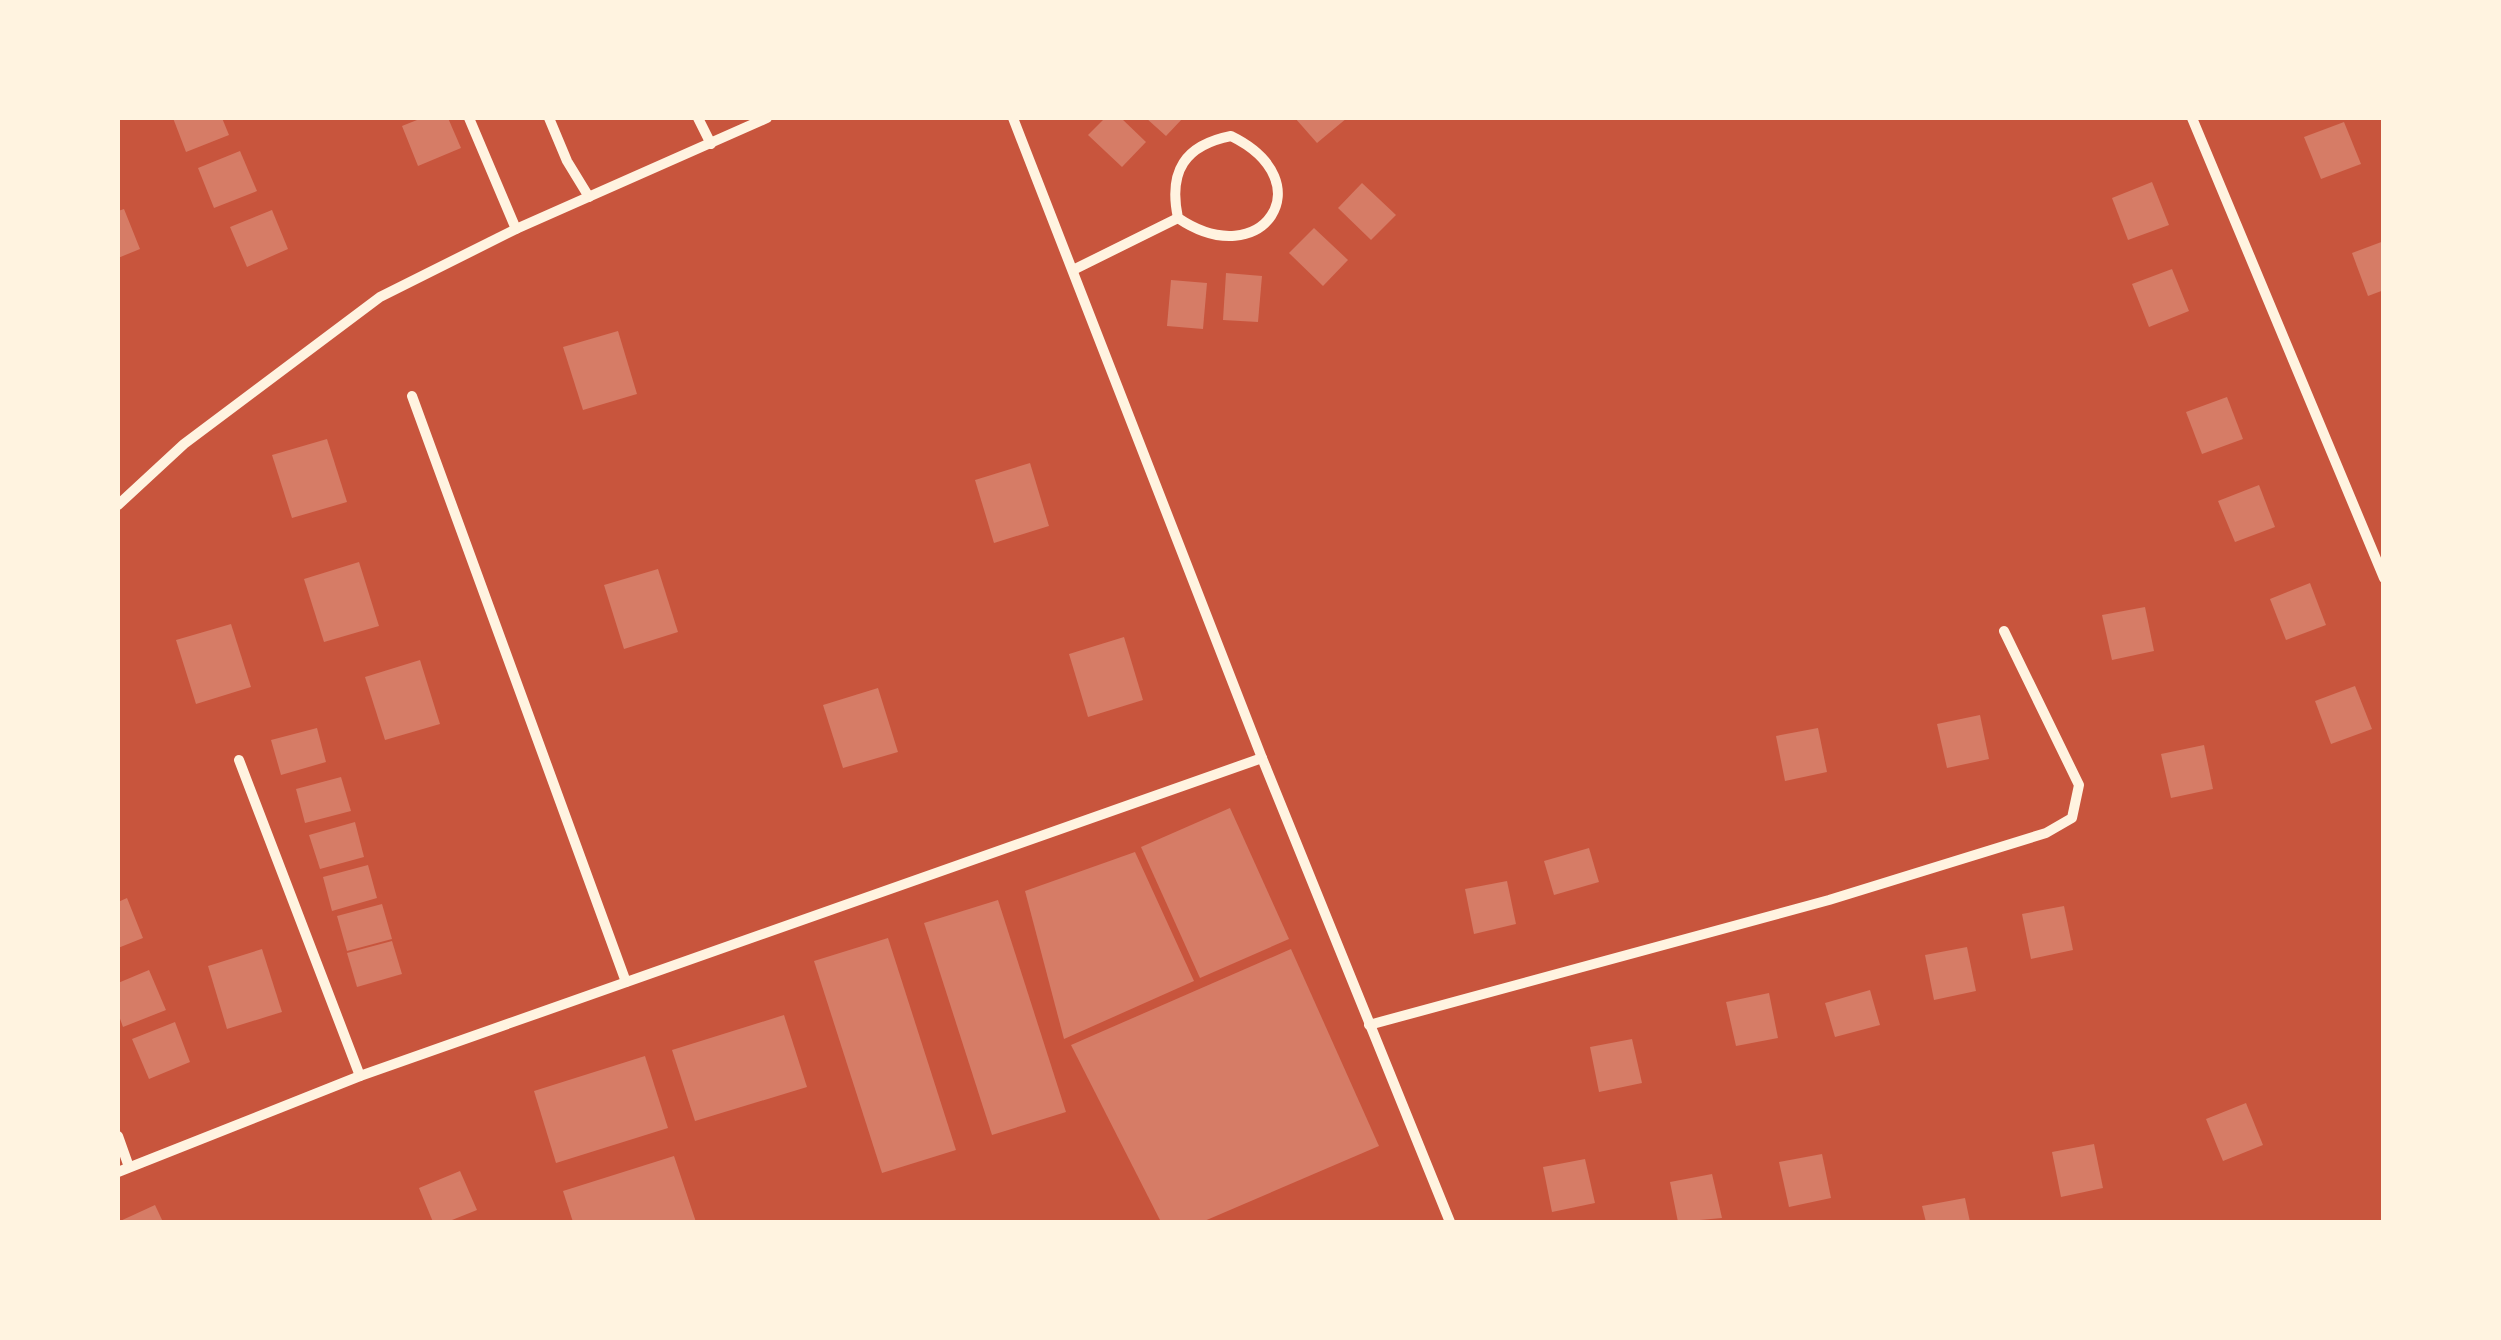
<svg xmlns="http://www.w3.org/2000/svg" width="2501" height="1340" font-family="Figtree,sans-serif">
	<rect width="100%" height="100%" fill="#c8553d"/>
	<g fill="#d67c66">
		<polygon points="173,118 222,118 229,135 186,152"/>
		<polygon points="422,118 448,118 461,148 418,166 402,126"/>
		<polygon points="1105,118 1121,118 1146,142 1122,167 1088,135"/>
		<polygon points="1146,118 1183,118 1166,136"/>
		<polygon points="1295,118 1347,118 1317,143"/>
		<polygon points="2344,122 2361,164 2321,179 2304,137"/>
		<polygon points="240,151 257,191 214,208 198,168"/>
		<polygon points="2152,182 2169,225 2128,240 2112,198"/>
		<polygon points="1362,183 1396,215 1371,240 1338,208"/>
		<polygon points="124,209 140,249 118,258 118,211"/>
		<polygon points="272,210 288,249 247,267 230,227"/>
		<polygon points="1314,228 1348,260 1323,286 1289,253"/>
		<polygon points="2384,241 2384,290 2368,296 2352,253"/>
		<polygon points="2172,269 2189,311 2149,327 2132,284"/>
		<polygon points="1226,273 1262,276 1258,322 1223,320"/>
		<polygon points="1171,280 1207,283 1203,329 1167,326"/>
		<polygon points="618,331 637,394 583,410 563,347"/>
		<polygon points="2227,397 2243,439 2202,454 2186,412"/>
		<polygon points="327,439 347,502 292,518 272,455"/>
		<polygon points="1030,463 1049,526 994,543 975,480"/>
		<polygon points="2259,485 2275,527 2235,542 2218,501"/>
		<polygon points="359,562 379,626 324,642 304,579"/>
		<polygon points="658,569 678,632 624,649 604,585"/>
		<polygon points="2310,583 2326,625 2286,640 2270,599"/>
		<polygon points="2145,607 2154,651 2112,660 2102,615"/>
		<polygon points="231,624 251,687 196,704 176,640"/>
		<polygon points="1124,637 1143,700 1088,717 1069,654"/>
		<polygon points="420,660 440,724 385,740 365,677"/>
		<polygon points="2355,686 2372,729 2331,744 2315,701"/>
		<polygon points="878,688 898,752 843,768 823,705"/>
		<polygon points="1980,715 1989,759 1947,768 1937,724"/>
		<polygon points="317,728 326,762 281,775 271,740"/>
		<polygon points="1818,728 1827,772 1785,781 1776,736"/>
		<polygon points="2204,745 2213,789 2171,798 2161,754"/>
		<polygon points="341,777 351,811 305,823 296,789"/>
		<polygon points="1230,808 1289,939 1200,978 1141,847"/>
		<polygon points="355,822 364,857 320,869 309,835"/>
		<polygon points="1589,848 1599,882 1554,895 1544,861"/>
		<polygon points="1135,852 1194,981 1064,1039 1025,891"/>
		<polygon points="368,865 377,898 332,911 323,877"/>
		<polygon points="1507,881 1516,924 1474,934 1465,889"/>
		<polygon points="127,898 143,938 118,948 118,902"/>
		<polygon points="998,900 1066,1112 992,1135 924,923"/>
		<polygon points="382,904 392,939 347,951 337,916"/>
		<polygon points="2064,906 2073,950 2031,959 2022,914"/>
		<polygon points="888,938 956,1150 882,1173 814,961"/>
		<polygon points="392,941 402,974 357,987 347,953"/>
		<polygon points="1967,947 1976,991 1934,1000 1925,955"/>
		<polygon points="262,949 282,1012 227,1029 208,966"/>
		<polygon points="1291,949 1379,1146 1202,1222 1161,1222 1071,1045"/>
		<polygon points="149,970 166,1010 123,1027 118,1013 118,983"/>
		<polygon points="1870,990 1880,1025 1835,1037 1825,1003"/>
		<polygon points="1769,993 1778,1038 1736,1046 1726,1002"/>
		<polygon points="784,1015 807,1087 695,1121 672,1050"/>
		<polygon points="175,1022 190,1062 149,1079 132,1039"/>
		<polygon points="1632,1039 1642,1083 1599,1092 1590,1047"/>
		<polygon points="645,1056 668,1128 556,1163 534,1091"/>
		<polygon points="2246,1103 2263,1145 2223,1161 2206,1119"/>
		<polygon points="2094,1144 2103,1188 2061,1197 2052,1152"/>
		<polygon points="1822,1154 1831,1198 1789,1207 1779,1162"/>
		<polygon points="674,1156 696,1222 573,1222 563,1191"/>
		<polygon points="1585,1159 1595,1203 1552,1212 1543,1167"/>
		<polygon points="460,1171 477,1210 447,1222 433,1222 419,1188"/>
		<polygon points="1712,1174 1722,1218 1678,1222 1670,1182"/>
		<polygon points="1965,1198 1970,1222 1926,1222 1922,1206"/>
		<polygon points="155,1205 163,1222 118,1222"/>
	</g>
	<g fill="none" stroke-linecap="round" stroke-linejoin="round">
		<g stroke="#fff3e0" stroke-width="10">
			<polyline points="469,118 516,229"/>
			<polyline points="549,118 567,161 589,197"/>
			<polyline points="698,118 711,144"/>
			<polyline points="1013,118 1262,758 1450,1222"/>
			<polyline points="2192,118 2384,578"/>
			<path d="M1231,136C1325,182 1262,275 1178,218C1168,171 1185,145 1231,136Z"/>
			<polyline points="1073,270 1178,218"/>
			<polyline points="412,396 626,982"/>
			<polyline points="118,505 184,444 380,297 516,229 767,118"/>
			<polyline points="239,760 360,1076"/>
			<polyline points="1369,1025 1829,900 2046,833 2072,818 2079,785 2004,631"/>
			<polyline points="118,1136 129,1167"/>
			<polyline points="118,1172 360,1076 1262,758"/>
		</g>
	</g>
	<rect width="2501" height="1340" fill="none" stroke="#fff3e0" stroke-width="240"/>
</svg>
